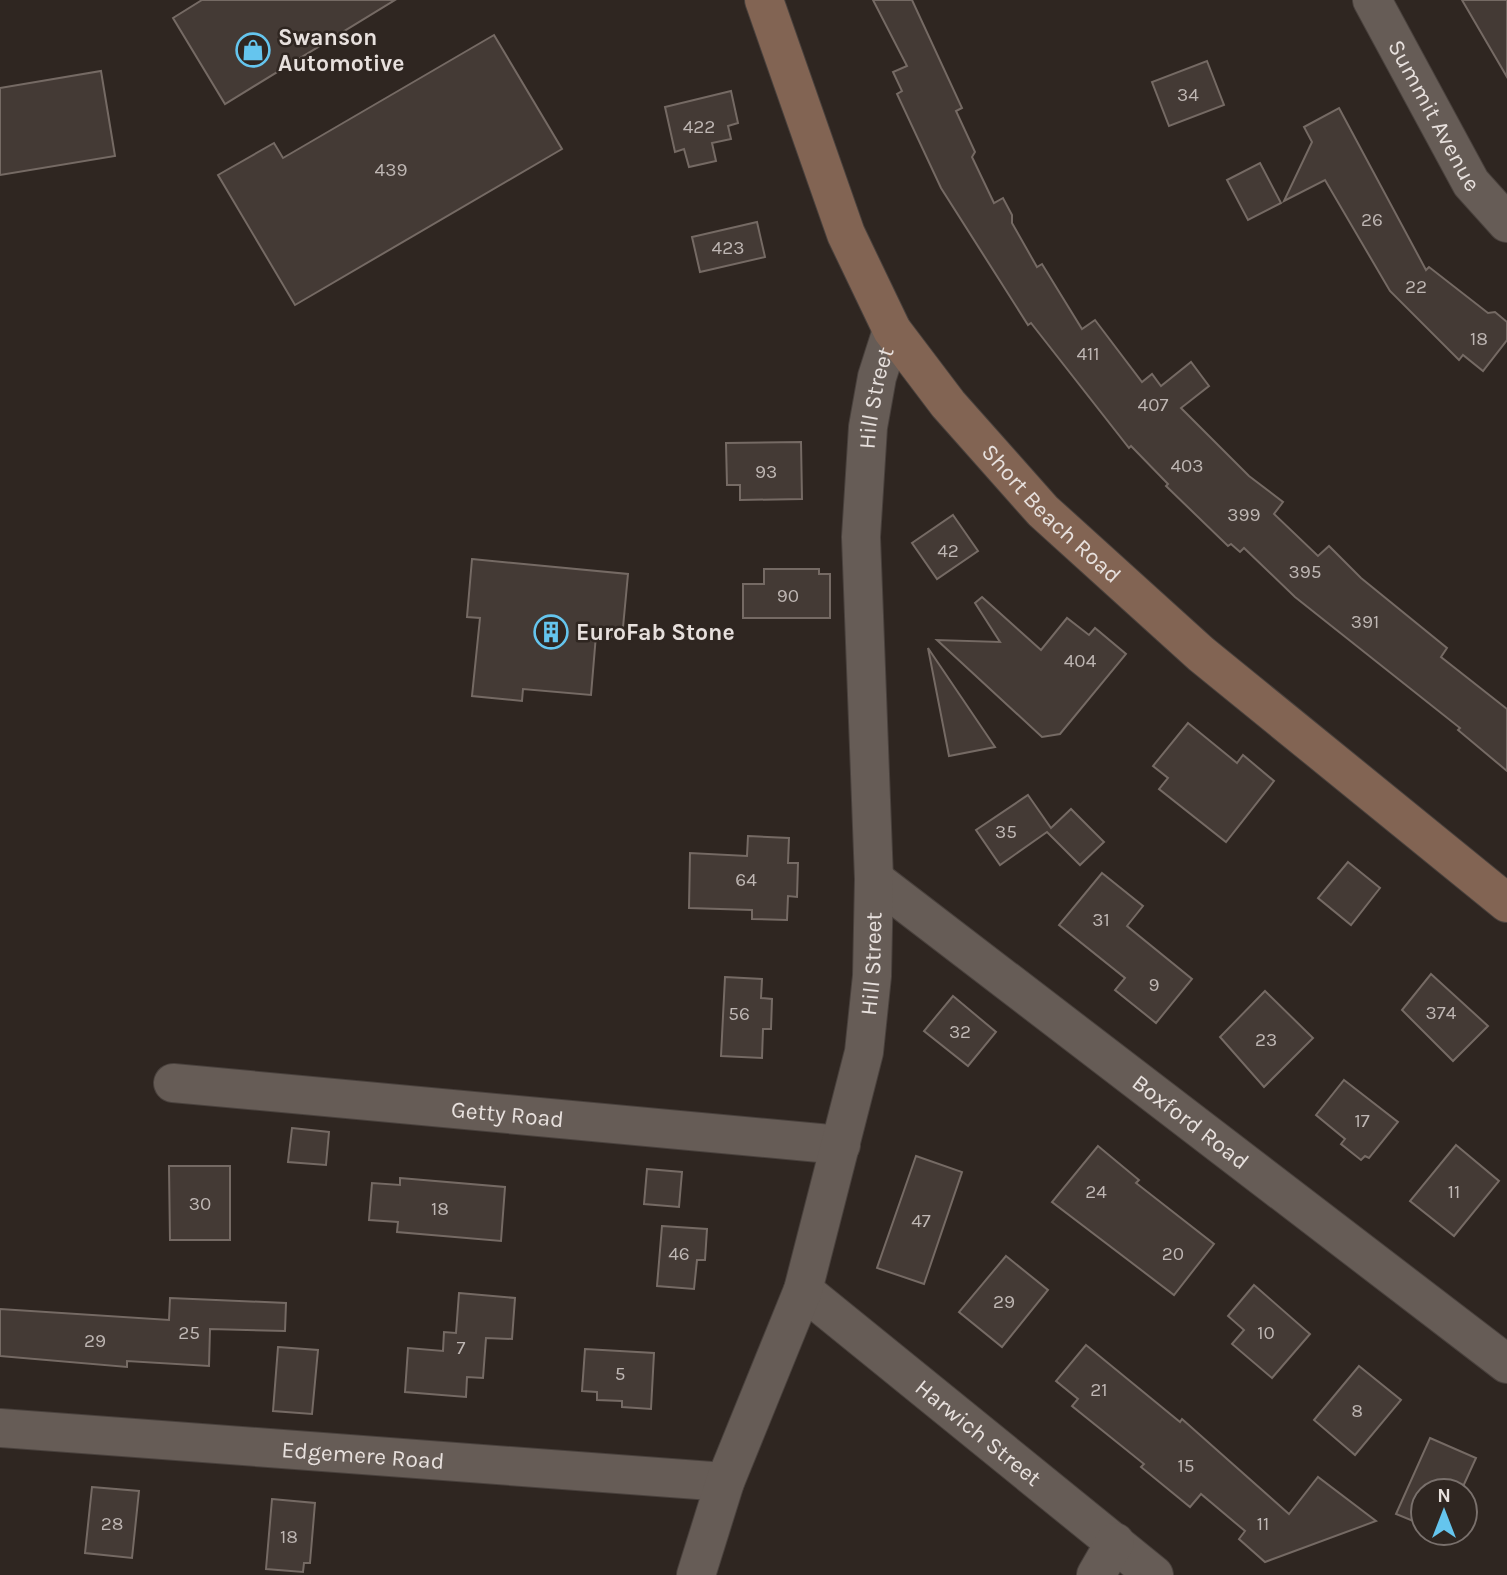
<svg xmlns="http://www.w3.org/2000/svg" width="1507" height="1575" font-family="Karla,sans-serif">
	<rect width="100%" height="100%" fill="#2f2621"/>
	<g fill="#443a35" stroke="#756a64" stroke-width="2">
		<polygon points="202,0 395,0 225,104 173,18"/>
		<polygon points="873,0 912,0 962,108 956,111 975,152 972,157 994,203 1003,198 1012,215 1012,223 1037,267 1042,264 1082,329 1095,320 1142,382 1152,374 1161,386 1191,362 1209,386 1181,408 1249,476 1283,502 1274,514 1318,556 1329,546 1361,578 1447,648 1441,657 1507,709 1507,771 1458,730 1460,728 1295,597 1244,548 1240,552 1231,544 1228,546 1166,486 1168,484 1131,446 1129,448 1031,323 1028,325 941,188 897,94 902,91 893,72 907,66"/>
		<polygon points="1462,0 1507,0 1507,77"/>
		<polygon points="494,35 562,149 295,305 218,175 274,143 283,158"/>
		<polygon points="1207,61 1224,105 1169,126 1152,82"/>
		<polygon points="101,71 115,156 0,175 0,88"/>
		<polygon points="731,91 738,123 728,126 731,139 712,143 716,161 689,167 684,149 675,152 665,107"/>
		<polygon points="1339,108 1426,270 1429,267 1488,313 1495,312 1507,322 1507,340 1483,371 1463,355 1459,360 1390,291 1325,180 1284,201 1312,142 1304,127"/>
		<polygon points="1260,163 1281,203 1248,220 1227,180"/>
		<polygon points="757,222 765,257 700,272 692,237"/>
		<polygon points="801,442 802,499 740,500 740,485 727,485 726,443"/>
		<polygon points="953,515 978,551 937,579 912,543"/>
		<polygon points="472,559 628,574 622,638 596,635 591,695 523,689 522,701 472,696 480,618 467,617"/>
		<polygon points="764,569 819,569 819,574 830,574 830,618 743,618 743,584 764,584"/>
		<polygon points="982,597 1041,650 1067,618 1089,635 1095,628 1126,654 1060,734 1042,737 937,640 1000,642 975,603"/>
		<polygon points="928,648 995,747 949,756"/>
		<polygon points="1188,723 1237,763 1243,755 1274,781 1226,842 1159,789 1168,778 1153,766"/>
		<polygon points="1028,795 1051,828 1071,809 1104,842 1080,865 1047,832 1000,865 976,830"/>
		<polygon points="748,836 789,838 788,863 798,863 797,897 788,896 787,920 752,919 752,910 689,908 690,853 747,856"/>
		<polygon points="1348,862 1380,888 1351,925 1318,898"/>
		<polygon points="1102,873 1143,906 1127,926 1192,979 1156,1023 1115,990 1125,978 1059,925"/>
		<polygon points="1431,974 1488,1026 1453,1061 1402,1010"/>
		<polygon points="725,977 762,979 761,998 772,999 771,1029 763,1029 762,1058 721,1056"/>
		<polygon points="1265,991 1313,1038 1264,1087 1220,1037"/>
		<polygon points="953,996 996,1032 968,1066 924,1031"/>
		<polygon points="1344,1080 1398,1122 1369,1158 1365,1156 1361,1160 1341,1144 1345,1139 1316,1115"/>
		<polygon points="292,1128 329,1132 326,1165 288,1162"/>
		<polygon points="1456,1145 1499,1181 1454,1236 1410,1201"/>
		<polygon points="1098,1146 1139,1180 1136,1183 1214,1244 1174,1295 1052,1202"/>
		<polygon points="916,1156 962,1172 924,1284 877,1268"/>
		<polygon points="169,1166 230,1166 230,1240 170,1240"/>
		<polygon points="647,1169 682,1172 679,1207 644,1204"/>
		<polygon points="400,1178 505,1187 501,1241 397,1232 398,1222 369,1220 372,1183 400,1185"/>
		<polygon points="662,1226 707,1229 705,1260 697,1260 694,1289 657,1286"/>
		<polygon points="1006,1256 1048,1290 1002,1347 959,1312"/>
		<polygon points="1254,1285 1310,1334 1272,1378 1232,1344 1244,1330 1228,1316"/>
		<polygon points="459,1293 515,1298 512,1339 486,1338 483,1378 467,1377 466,1397 405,1392 408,1348 443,1351 444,1332 456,1333"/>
		<polygon points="170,1298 286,1303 285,1331 210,1329 209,1366 127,1361 127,1367 0,1356 0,1309 169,1320"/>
		<polygon points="1086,1345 1180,1422 1182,1419 1289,1514 1318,1477 1376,1521 1265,1562 1239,1539 1245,1531 1201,1494 1190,1507 1141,1467 1144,1464 1072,1406 1078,1399 1056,1381"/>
		<polygon points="278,1347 318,1350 312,1414 273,1411"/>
		<polygon points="585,1349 654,1353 651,1409 622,1407 622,1401 597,1400 597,1392 582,1391"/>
		<polygon points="1359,1366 1401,1400 1355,1455 1314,1420"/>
		<polygon points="1430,1438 1476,1458 1461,1491 1423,1491 1423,1525 1396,1514"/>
		<polygon points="92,1487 139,1491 132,1558 85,1553"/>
		<polygon points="272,1499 315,1503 310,1563 304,1563 303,1572 266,1569"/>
	</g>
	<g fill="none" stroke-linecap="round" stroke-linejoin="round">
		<defs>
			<g id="street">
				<path id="s1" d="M1372,0L1471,183L1507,223"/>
				<path id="s2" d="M874,879L1507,1364"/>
				<path id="s3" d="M173,1083L841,1145"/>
				<path id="s4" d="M803,1290L1154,1575"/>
				<path id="s5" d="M0,1428L725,1482"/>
				<path id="s6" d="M696,1575L725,1482L803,1290L864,1052L872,976L874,879L861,537L868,427L877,377L892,330"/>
				<polyline points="1096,1575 1115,1542"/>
			</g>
			<g id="secondary">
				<path id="s7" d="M764,0L846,234L892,330L948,404L1043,511L1201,654L1507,903"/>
			</g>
		</defs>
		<use href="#street" stroke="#49413d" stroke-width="40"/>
		<use href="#secondary" stroke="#49413d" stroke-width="40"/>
		<use href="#street" stroke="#665c56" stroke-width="38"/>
		<use href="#secondary" stroke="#826453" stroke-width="38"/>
	</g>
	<defs>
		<symbol id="shop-ring" viewBox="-11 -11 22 22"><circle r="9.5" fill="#2f2621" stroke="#65c5ee" stroke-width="1.5"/><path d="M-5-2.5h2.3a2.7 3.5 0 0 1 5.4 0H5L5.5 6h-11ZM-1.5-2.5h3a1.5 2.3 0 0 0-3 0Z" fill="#65c5ee"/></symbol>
		<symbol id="building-ring" viewBox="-11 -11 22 22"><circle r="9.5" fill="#2f2621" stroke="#65c5ee" stroke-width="1.5"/><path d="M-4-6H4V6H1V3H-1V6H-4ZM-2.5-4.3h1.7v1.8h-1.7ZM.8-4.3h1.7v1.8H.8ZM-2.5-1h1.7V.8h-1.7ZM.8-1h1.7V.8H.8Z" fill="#65c5ee"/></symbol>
	</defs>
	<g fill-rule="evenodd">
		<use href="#shop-ring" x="234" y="31" width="38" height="38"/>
		<use href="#building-ring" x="532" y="613" width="38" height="38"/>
	</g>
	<g text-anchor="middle" stroke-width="5" stroke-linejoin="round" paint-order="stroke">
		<g font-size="19" fill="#beb6b3">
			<text x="1188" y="101">34</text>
			<text x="699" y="133">422</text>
			<text x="391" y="176">439</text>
			<text x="1372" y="226">26</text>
			<text x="728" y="254">423</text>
			<text x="1416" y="293">22</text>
			<text x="1479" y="345">18</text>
			<text x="1088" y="360">411</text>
			<text x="1153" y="411">407</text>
			<text x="1187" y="472">403</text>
			<text x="766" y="478">93</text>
			<text x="1244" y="521">399</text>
			<text x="948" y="557">42</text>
			<text x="1305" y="578">395</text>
			<text x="788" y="602">90</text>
			<text x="1365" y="628">391</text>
			<text x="1080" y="667">404</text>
			<text x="1006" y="838">35</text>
			<text x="746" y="886">64</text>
			<text x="1101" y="926">31</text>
			<text x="1154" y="991">9</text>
			<text x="1441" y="1019">374</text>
			<text x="739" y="1020">56</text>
			<text x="960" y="1038">32</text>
			<text x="1266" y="1046">23</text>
			<text x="1362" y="1127">17</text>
			<text x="1096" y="1198">24</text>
			<text x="1454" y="1198">11</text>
			<text x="200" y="1210">30</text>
			<text x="440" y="1215">18</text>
			<text x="921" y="1227">47</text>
			<text x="679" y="1260">46</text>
			<text x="1173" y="1260">20</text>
			<text x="1004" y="1308">29</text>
			<text x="189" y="1339">25</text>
			<text x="1266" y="1339">10</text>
			<text x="95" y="1347">29</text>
			<text x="461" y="1354">7</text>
			<text x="620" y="1380">5</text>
			<text x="1099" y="1396">21</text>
			<text x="1357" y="1417">8</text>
			<text x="1186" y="1472">15</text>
			<text x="112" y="1530">28</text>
			<text x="1263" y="1530">11</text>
			<text x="289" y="1543">18</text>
		</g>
		<g font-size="23" font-weight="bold" fill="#e7e0dd" stroke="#2f2621" text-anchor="start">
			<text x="278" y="45">Swanson<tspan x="278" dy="26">Automotive</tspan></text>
			<text x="576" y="640">EuroFab Stone</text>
		</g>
		<g font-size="23" fill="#e7e0dd" stroke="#2f2621">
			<text dy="8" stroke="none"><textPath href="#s1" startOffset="131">Summit Avenue</textPath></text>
			<text dy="8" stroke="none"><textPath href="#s6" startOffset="1206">Hill Street</textPath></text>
			<text dy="8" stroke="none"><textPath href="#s7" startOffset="598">Short Beach Road</textPath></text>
			<text dy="8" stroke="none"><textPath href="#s6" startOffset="639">Hill Street</textPath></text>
			<text dy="8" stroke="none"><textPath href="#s3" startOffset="336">Getty Road</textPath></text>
			<text dy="8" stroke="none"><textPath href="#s2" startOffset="399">Boxford Road</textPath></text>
			<text dy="8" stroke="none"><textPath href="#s4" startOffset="226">Harwich Street</textPath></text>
			<text dy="8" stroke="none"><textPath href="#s5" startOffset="364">Edgemere Road</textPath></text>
		</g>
	</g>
	<g transform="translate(1444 1512)"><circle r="33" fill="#2f2621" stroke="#79706c" stroke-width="2"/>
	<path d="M0-5L12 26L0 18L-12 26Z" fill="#65c5ee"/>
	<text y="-10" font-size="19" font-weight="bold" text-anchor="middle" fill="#e7e0dd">N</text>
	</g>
</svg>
